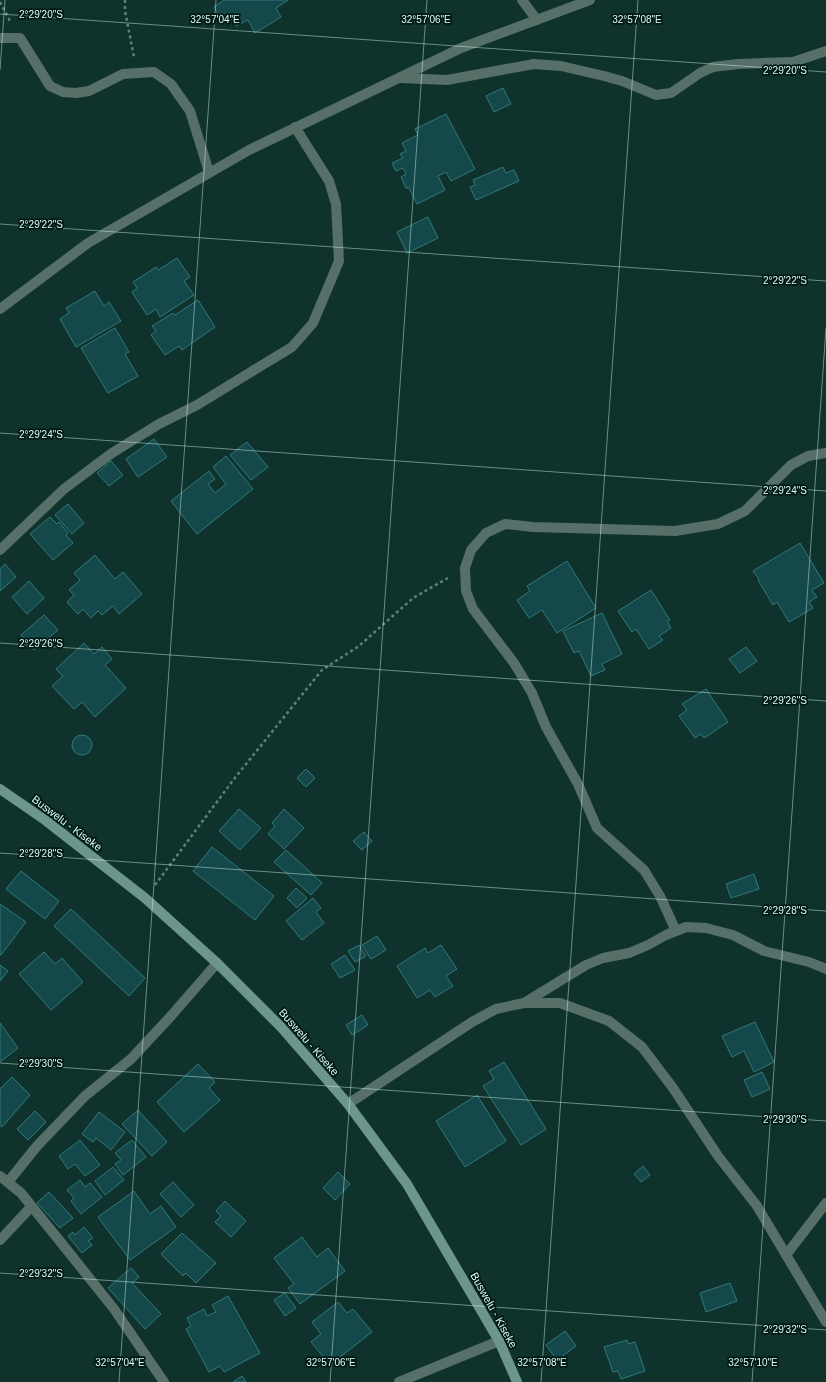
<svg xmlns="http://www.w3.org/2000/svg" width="826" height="1382" font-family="Arial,sans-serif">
	<rect width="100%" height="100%" fill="#0f322c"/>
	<g fill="#14484a" stroke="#31797b">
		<polygon points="224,0 288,0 276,8 281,17 255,33 248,20 236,26 230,16 222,21 214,7"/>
		<polygon points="503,88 511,104 494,112 486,96"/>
		<polygon points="446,114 475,169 451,181 446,172 438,176 445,190 417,204 409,188 406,188 401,177 406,174 403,168 396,171 392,163 403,158 400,154 406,151 402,143 418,135 415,129"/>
		<polygon points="503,167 506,173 514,170 519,181 476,200 470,187 475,185 473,180"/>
		<polygon points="428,217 438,238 407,253 397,232"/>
		<polygon points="177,258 190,277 184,281 194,295 160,317 156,309 147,315 132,292 137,288 133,282 156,267 158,270"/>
		<polygon points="95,291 104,306 109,302 121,321 76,347 60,319 69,313 66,308"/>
		<polygon points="198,300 215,327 182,350 179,346 165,355 151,335 156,331 152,326 173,313 175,315"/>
		<polygon points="115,328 129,352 125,354 138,376 108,393 81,348"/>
		<polygon points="154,439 167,457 138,477 126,459"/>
		<polygon points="247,442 268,467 251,480 230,455"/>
		<polygon points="226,456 253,489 197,534 171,501 209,471 215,479 208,484 215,493 226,484 213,467"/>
		<polygon points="111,461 123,475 109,486 97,473"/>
		<polygon points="68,504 84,523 72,534 55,515"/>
		<polygon points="50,517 57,524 59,522 68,533 66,535 73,543 53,560 30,534"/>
		<polygon points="800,543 824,583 812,590 817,597 809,602 813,608 789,622 777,602 773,605 758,580 759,579 753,571"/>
		<polygon points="95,555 115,579 123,572 142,594 119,614 113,606 102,615 98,611 91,618 83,609 78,614 67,602 74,595 69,590 80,580 74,573"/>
		<polygon points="567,561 596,608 557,633 542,610 529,618 517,600 530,591 527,586"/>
		<polygon points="5,564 16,577 0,591 0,569"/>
		<polygon points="29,581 44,598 27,614 12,597"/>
		<polygon points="651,590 670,620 667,621 671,628 659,636 663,640 649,649 636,629 632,632 618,611"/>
		<polygon points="602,613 622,654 602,664 605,670 591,676 579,651 574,653 563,631"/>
		<polygon points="44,615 58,630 34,650 21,635"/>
		<polygon points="84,643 94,654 102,647 112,659 105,665 126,688 95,717 82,702 74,709 52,686 63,676 56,669"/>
		<polygon points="746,647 757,661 740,673 729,659"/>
		<polygon points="706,689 728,722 704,738 701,734 695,738 679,716 687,710 682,704"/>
		<circle cx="82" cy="745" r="10"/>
		<polygon points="306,769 315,778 306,787 297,778"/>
		<polygon points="239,809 261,828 240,850 219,831"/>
		<polygon points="284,809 304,828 284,849 268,834 275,826 272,823"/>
		<polygon points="364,832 372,841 362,850 353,841"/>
		<polygon points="212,847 274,896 255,920 193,871"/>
		<polygon points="286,850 322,883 311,895 274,862"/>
		<polygon points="21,871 59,901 45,919 6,889"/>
		<polygon points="754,874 759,889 731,898 726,884"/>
		<polygon points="296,888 307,898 297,908 287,898"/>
		<polygon points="313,898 321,908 316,912 324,923 302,940 286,921"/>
		<polygon points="0,904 26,922 1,955 0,955"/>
		<polygon points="71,909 145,978 129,996 54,926"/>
		<polygon points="377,936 386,950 371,959 362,945"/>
		<polygon points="359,945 366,956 355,962 348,951"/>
		<polygon points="441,945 457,969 446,976 453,986 435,997 430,990 417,998 397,966 425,948 428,953"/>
		<polygon points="44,952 55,964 62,958 83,982 51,1010 19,974"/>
		<polygon points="345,955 355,970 340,978 331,964"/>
		<polygon points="0,965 8,971 0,981"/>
		<polygon points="362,1015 368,1025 352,1035 346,1025"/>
		<polygon points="755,1022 774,1062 754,1072 744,1051 732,1057 722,1036"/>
		<polygon points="0,1023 18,1048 0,1062"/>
		<polygon points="504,1062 546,1129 521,1145 483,1086 494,1079 489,1071"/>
		<polygon points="198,1064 215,1082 209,1088 220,1100 184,1132 157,1102"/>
		<polygon points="762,1072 770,1089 752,1097 744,1080"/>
		<polygon points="12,1077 30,1095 2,1127 0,1125 0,1089"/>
		<polygon points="477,1095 506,1141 465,1167 436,1121"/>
		<polygon points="138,1110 167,1142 152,1156 122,1124"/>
		<polygon points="35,1111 46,1122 28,1140 17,1129"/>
		<polygon points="99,1112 125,1132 111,1150 96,1138 93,1142 82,1134"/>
		<polygon points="80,1140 100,1165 85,1176 75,1164 68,1169 59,1156"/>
		<polygon points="132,1140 146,1157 123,1175 115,1164 121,1160 115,1153"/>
		<polygon points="643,1166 650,1175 641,1182 634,1174"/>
		<polygon points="113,1167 124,1180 105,1195 95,1181"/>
		<polygon points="338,1172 350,1184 335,1200 323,1188"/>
		<polygon points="80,1180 85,1187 90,1183 102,1197 81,1214 71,1201 74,1198 67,1190"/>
		<polygon points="173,1182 194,1205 181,1217 160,1194"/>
		<polygon points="134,1191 150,1214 161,1206 176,1227 130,1260 98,1217"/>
		<polygon points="49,1192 73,1218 60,1228 37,1203"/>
		<polygon points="225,1201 246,1221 231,1237 215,1222 221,1216 216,1211"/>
		<polygon points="84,1227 93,1238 88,1241 92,1245 82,1253 68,1236 73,1232 75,1235"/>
		<polygon points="182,1233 216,1263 196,1283 186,1273 183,1276 161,1254"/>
		<polygon points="302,1237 317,1257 328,1248 345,1271 300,1304 288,1288 294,1284 274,1258"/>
		<polygon points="131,1268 139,1277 132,1283 161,1314 145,1329 108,1288"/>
		<polygon points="730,1283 737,1301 706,1312 700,1293"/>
		<polygon points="285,1293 296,1308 285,1316 274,1300"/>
		<polygon points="228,1296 260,1353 224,1372 220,1366 209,1372 186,1329 191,1326 187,1318 204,1309 207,1316 216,1312 212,1305"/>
		<polygon points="338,1302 347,1313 353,1309 372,1332 330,1365 311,1342 321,1334 312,1322"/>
		<polygon points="565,1331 576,1346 557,1360 546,1345"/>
		<polygon points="627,1340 628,1344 635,1342 645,1371 621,1379 618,1371 613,1372 604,1347"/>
		<polygon points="242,1376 246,1382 233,1382"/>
	</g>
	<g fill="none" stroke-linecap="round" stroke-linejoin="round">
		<g stroke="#5f817a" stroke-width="2.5" stroke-dasharray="3 3" stroke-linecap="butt">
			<polyline points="125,0 125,11 134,57"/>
			<polyline points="0,2 10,21"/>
			<polyline points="155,885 234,779 322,670 359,646 413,598 448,578"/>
		</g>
		<g stroke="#567069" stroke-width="10">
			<polyline points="522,0 537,20"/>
			<polyline points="0,38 20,38 50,86 63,92 76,93 89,91 123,74 154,72 171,84 190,111 209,172"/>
			<polyline points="400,78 447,80 534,64 561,66 604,76 622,81 656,95 671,93 700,73 713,67 738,64 793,62 826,51"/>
			<polyline points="0,309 88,243 249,150 461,48 590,0"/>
			<polyline points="0,550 64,489 112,453 159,424 197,405 292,347 313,323 339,261 336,204 329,181 295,127"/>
			<polyline points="676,931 660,896 644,870 597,828 578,784 546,727 532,693 514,663 473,609 466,591 465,568 471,550 486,533 505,524 533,527 675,531 718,524 745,511 791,465 808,456 826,453"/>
			<polyline points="524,1003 586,965 603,958 629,953 648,945 666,935 686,927 706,928 733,935 764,951 809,962 826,969"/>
			<polyline points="348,1104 472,1022 496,1009 524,1003 560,1003 609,1021 642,1047 673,1088 718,1156 757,1206 826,1322"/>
			<polyline points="0,1176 21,1193 75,1260 114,1309 164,1382"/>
			<polyline points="8,1182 37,1146 85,1096 131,1059 171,1016 217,963"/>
			<polyline points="0,1240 31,1207"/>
			<polyline points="786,1255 826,1203"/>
			<polyline points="399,1382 499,1341"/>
		</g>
		<polyline stroke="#6c968c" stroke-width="10" points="0,789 45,820 145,898 217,963 281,1027 348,1104 407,1184 499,1341 517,1382"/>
	</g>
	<path fill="none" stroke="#dcfcf4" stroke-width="1" stroke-opacity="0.45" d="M0,14L826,72M0,70L5,0M0,224L826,281M0,433L826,491M0,643L826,701M0,853L826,911M0,1063L826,1121M0,1273L826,1330M119,1382L216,0M330,1382L427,0M541,1382L638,0M752,1382L826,328"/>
	<g text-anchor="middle" stroke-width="3.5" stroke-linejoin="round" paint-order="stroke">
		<g font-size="11" fill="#dcfcf4" stroke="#001914">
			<text transform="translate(67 823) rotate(37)" y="4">Buswelu - Kiseke</text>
			<text transform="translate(309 1042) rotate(49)" y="4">Buswelu - Kiseke</text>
			<text transform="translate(494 1310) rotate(61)" y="4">Buswelu - Kiseke</text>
		</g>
	</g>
	<g font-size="10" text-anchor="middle" fill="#dcfcf4" stroke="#001914" stroke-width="3.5" stroke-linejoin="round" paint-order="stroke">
		<text x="41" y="18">2°29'20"S</text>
		<text x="215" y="23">32°57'04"E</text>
		<text x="426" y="23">32°57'06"E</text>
		<text x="637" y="23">32°57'08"E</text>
		<text x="785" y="74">2°29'20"S</text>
		<text x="41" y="228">2°29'22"S</text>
		<text x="785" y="284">2°29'22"S</text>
		<text x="41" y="438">2°29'24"S</text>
		<text x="785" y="494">2°29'24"S</text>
		<text x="41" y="647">2°29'26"S</text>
		<text x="785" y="704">2°29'26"S</text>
		<text x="41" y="857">2°29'28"S</text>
		<text x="785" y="914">2°29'28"S</text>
		<text x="41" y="1067">2°29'30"S</text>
		<text x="785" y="1123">2°29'30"S</text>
		<text x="41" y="1277">2°29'32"S</text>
		<text x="785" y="1333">2°29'32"S</text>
		<text x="120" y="1366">32°57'04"E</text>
		<text x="331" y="1366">32°57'06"E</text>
		<text x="542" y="1366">32°57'08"E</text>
		<text x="753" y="1366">32°57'10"E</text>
	</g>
</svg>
